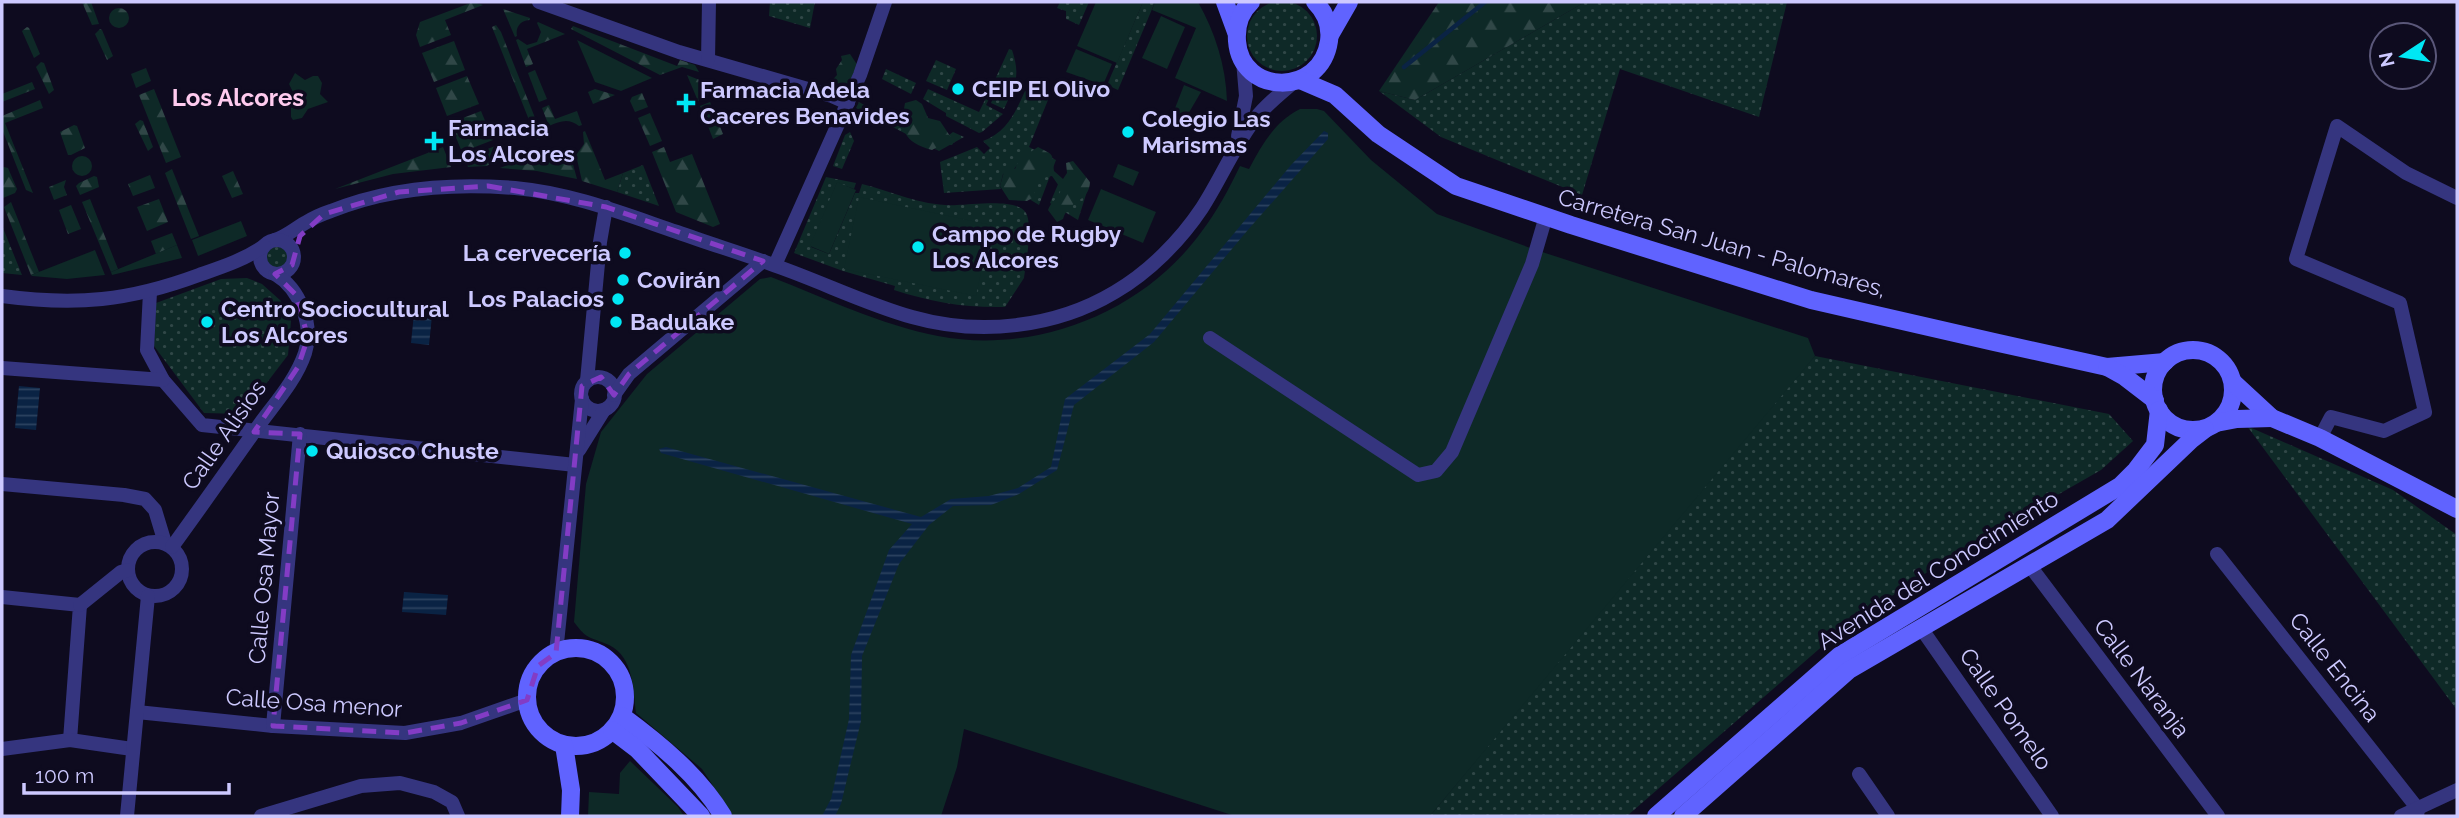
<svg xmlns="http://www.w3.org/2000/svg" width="2459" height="818" font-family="Raleway,sans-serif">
	<defs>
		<pattern id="grass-dots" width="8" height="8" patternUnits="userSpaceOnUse" patternTransform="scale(1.75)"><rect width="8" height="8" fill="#0e2927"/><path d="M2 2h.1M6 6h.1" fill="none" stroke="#304747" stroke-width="1.8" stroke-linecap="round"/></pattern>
		<pattern id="forest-firs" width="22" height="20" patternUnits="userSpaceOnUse" patternTransform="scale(1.75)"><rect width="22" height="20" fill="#0e2927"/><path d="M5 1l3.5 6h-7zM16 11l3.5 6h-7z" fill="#304747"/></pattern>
		<pattern id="water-rules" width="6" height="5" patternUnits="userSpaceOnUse" patternTransform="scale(1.75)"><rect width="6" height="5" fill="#0a2344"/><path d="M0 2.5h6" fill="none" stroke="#2c4260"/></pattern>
	</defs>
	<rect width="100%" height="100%" fill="#0e0b1f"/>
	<g fill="url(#grass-dots)">
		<circle cx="1282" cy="36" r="35"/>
		<polygon points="770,2 815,2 810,28 769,16"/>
		<polygon points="1060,2 1089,2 1079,25 1066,19 1066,11 1057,8"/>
		<polygon points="1143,2 1155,2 1118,90 1107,85"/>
		<polygon points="1585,2 1787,2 1759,117 1620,69 1582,195 1441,137 1379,91 1415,100"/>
		<path d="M1009,49L1012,50C1021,77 1015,84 1004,109L991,103L998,87L993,84Z"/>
		<polygon points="936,60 956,69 947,90 926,81"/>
		<polygon points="886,69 916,83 911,94 882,79"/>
		<polygon points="991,88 994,89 986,105 1003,114 982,132 979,133 946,116 946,113 923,99 928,89 979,112"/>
		<path d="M1025,91L1048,100L1029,147L1056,160L1039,205L1011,188L1017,165L1014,169L1003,174L1000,186L1001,189L944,193L940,162L977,147L984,154L990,148L983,141C1007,132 1015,113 1025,91Z"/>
		<polygon points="859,102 936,145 953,132 964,137 939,151 856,108"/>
		<polygon points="850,132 854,141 842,169 833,166 845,135"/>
		<polygon points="643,165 659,206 617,192 623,173"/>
		<path d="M826,177L856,183L854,189L837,183L811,247L829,254L855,193H859L862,184C894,192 924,207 957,205C973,205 1018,198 1026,213C1033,226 1026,263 1024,278L1005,307C965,308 931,302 894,290L895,286L843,271L794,253Z"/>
		<polygon points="1059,182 1090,182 1078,220 1050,203"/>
		<polygon points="3,228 22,275 2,273"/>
		<circle cx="277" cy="257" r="12"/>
		<polygon points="247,278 262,284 281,301 291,321 288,355 243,414 204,413 154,346 156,303 221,279"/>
		<polygon points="1815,356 2109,414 2133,441 2101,470 1956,553 1841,630 1627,816 1430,816 1553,667 1665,523"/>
		<polygon points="2247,426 2393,490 2457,535 2457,710"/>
	</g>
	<g fill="url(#forest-firs)">
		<polygon points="82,2 91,2 99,24 92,25"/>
		<polygon points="473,2 483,5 445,20 451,35 420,47 416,35 420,22"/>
		<polygon points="1439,2 1585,2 1415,100 1379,91"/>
		<circle cx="119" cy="18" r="10"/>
		<path d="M503,9L530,18V20C521,20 515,27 517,36L515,37Z"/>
		<polygon points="538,22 565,34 527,49 533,64 526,67 516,40 518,39 527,45 537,42 541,32 537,23"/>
		<polygon points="496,25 501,32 543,138 537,140 492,27"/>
		<polygon points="573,26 677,66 680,60 695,65 699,72 682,67 660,75 571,29"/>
		<polygon points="27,27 29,28 40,54 34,58 22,31"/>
		<polygon points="100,29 102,30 113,56 107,60 95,34"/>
		<polygon points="454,41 465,70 434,82 422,53"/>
		<polygon points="850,54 858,66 846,90 827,86 837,75 836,69 842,60 841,56"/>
		<polygon points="41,62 44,63 54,90 49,94 36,67"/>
		<polygon points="146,68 151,81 136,88 131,74"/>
		<polygon points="535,70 547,99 539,102 528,73"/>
		<polygon points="687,75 702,81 708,96 698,101"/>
		<polygon points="467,76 479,104 447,116 436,88"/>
		<polygon points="32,82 35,89 2,102 2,94"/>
		<polygon points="154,89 181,157 166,163 139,95"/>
		<polygon points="595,89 615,95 593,104 588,92"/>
		<polygon points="642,93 648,107 635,112 630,101 632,97"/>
		<polygon points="40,100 43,108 5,123 33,193 26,190 2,129 2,116"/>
		<path d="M916,100L922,104L928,118L940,121L954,142L952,145H941L932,150C903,142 900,130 905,103Z"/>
		<polygon points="710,102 723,134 713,139 700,106"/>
		<path d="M549,105L555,119L577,111L582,125L579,126C569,118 560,121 549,126L542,108Z"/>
		<polygon points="481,111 493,140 462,152 450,123"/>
		<polygon points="650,113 662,141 650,146 638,118"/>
		<polygon points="140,120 143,121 153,147 148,151 135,124"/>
		<polygon points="74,125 77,126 85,148 71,155 68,155 60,132"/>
		<polygon points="585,131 605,180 623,173 617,192 582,181 576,155 584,144 583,132"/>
		<polygon points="495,146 501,160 486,166 468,167 465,158"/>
		<polygon points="443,147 451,167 393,174 335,189"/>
		<polygon points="664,147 670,162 692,154 720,224 713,227 676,212 652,152"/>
		<path d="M1038,147C1054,156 1052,151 1054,171L1063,179L1067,173L1066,163L1073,161L1090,182C1089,203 1069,199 1063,219L1057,222L1048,210C1051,201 1059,198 1061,189L1052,176L1042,178L1034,190V197L1027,201L1009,200L1000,186L1005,168L1011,166L1015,169L1022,153H1029Z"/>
		<polygon points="543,151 547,160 558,156 571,157 577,179 537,171 500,168"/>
		<circle cx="82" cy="166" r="10"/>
		<polygon points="4,167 8,168 17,189 15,193 3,198 2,168"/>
		<polygon points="172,169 199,236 191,239 165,173"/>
		<polygon points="233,171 243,194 232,198 222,176"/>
		<polygon points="150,175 155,188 133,196 128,184"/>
		<polygon points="94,176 97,177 99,187 80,195 76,186 79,183"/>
		<polygon points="66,180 64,187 67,195 54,200 49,187"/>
		<polygon points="90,199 118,269 111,272 82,202"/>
		<polygon points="159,199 168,222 147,231 137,207"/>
		<polygon points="11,202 39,272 31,275 4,207"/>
		<polygon points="71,205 81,229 68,234 59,210"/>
		<polygon points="172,233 177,245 156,254 151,241"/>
	</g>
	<g fill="#0e2927">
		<polygon points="1096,2 1143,2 1117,63 1077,46"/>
		<path d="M1155,2H1198C1215,32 1226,66 1227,101L1175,78L1196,28L1152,10Z"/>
		<polygon points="1161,16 1185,27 1167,69 1142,58"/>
		<polygon points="577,40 652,78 621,91 595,82"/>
		<polygon points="1076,49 1112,64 1103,85 1066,72"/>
		<polygon points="295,73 305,80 313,76 318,76 322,83 320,94 328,102 308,109 302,118 293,120 291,117 291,108 284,100 294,94 289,84"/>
		<polygon points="1184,85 1201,92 1184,121 1172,116"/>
		<path d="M1300,109H1317L1324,111L1371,160L1437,214L1536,250L1808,338L1815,356L1430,816H1235L964,729L957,767L941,816H733L702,769L636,713C633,690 634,657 609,645C589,636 588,641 574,622L586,484L601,432L647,374L760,279L771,277C825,298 881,325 938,336C1036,355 1144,312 1202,231C1217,211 1229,189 1240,166L1249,169C1262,145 1274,122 1300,109Z"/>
		<polygon points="1118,164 1139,172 1133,186 1113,177"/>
		<polygon points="837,182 856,190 829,254 810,246"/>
		<polygon points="1101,189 1156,212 1143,243 1088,220"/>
		<polygon points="859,197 991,225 976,296 844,269"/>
		<polygon points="241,221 247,236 198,256 192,240"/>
		<polygon points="177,245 182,258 112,275 111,272"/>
		<polygon points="95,250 105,275 67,279 32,276 31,275"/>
		<polygon points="630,761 678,807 684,816 588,816 589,792 619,794 620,773"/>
	</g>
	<g fill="url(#water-rules)">
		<polygon points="1324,131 1328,133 1328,139 1247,231 1154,342 1074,405 1057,470 1019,494 991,505 953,506 929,525 899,564 862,656 861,721 841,804 835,816 822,816 831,799 849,719 851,655 889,550 912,524 661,453 659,449 666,447 921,517 951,499 989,496 1018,488 1051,467 1065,399 1150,334 1291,165"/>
		<polygon points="415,304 433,306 429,345 411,343"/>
		<polygon points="19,386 40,388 36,430 15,428"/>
		<polygon points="404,592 448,595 446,615 402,612"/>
	</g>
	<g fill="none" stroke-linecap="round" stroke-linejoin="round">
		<polyline stroke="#0a2344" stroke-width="4.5" points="1404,67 1485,2"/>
		<g stroke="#35357f" stroke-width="14">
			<polyline points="539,2 679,52 832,96 848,103"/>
			<polyline points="708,60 709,2"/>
			<polyline points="1238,136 1246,96 1243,61"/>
			<path d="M275,240C287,236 294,229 305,223C313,218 322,214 331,211C388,188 454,183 515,188C571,193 624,214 677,232C710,244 744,254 776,266C822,282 866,304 912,317C979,336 1055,328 1115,292C1149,272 1180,241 1202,208C1220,180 1233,149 1252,123C1263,107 1279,95 1294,82"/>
			<circle cx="277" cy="257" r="17"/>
			<polyline points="775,265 860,75 885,2"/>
			<polyline points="150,292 147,350 163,380 202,425 575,465"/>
			<path d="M2,296C76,306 129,301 199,275C222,267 244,260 264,246"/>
			<polyline points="1210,338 1418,475 1436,471 1452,452 1532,264 1546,216"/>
			<polyline points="2,368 163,380"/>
			<circle cx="598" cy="394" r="17"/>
			<polyline points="587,381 600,242 606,207"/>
			<polyline points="614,395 629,374 763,261"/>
			<polyline points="2320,438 2331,417 2384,431 2425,412 2400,303 2296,259 2337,126 2406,173 2457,198"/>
			<polyline points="579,450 604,410"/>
			<polyline points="2,484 124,495 145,499 155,510 165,543"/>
			<circle cx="155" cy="569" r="27"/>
			<path d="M172,547C201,507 230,466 259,425C275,403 296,380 305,353C314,325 300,289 275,274"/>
			<polyline points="2217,554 2418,809 2417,816"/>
			<polyline points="2030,566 2218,816"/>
			<polyline points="2,597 80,605 70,740"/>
			<polyline points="80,605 121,572 128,570"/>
			<polyline points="1921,628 2052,816"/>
			<polyline points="556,653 582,399"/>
			<polyline points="137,712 273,726 405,733 461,723 527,700"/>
			<polyline points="273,726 300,434"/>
			<polyline points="2,749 70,740 132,749"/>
			<polyline points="1859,774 1888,816"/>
			<polyline points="127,816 148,596"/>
			<polyline points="261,816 361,786 400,783 434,792 452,802 458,816"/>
			<polyline points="2401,816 2457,790"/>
		</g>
		<g stroke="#6063ff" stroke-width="18">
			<polyline points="1225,2 1236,32"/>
			<path d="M1251,2C1240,12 1236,26 1237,41C1241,96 1321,97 1329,41C1331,26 1325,12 1315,2"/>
			<polyline points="1330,35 1349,2"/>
			<polyline points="1300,80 1335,95 1378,134 1456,186 1571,225 1811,300 1994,342 2107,367 2165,362"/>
			<circle cx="2193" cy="390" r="40"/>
			<polyline points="2107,367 2125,377 2155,400"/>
			<polyline points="2233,382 2272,418 2320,438 2457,509"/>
			<polyline points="2216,423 2237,419 2272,418"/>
			<circle cx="576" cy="697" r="49"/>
			<path d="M622,716C660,744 699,776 723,816"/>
			<polyline points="612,730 637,749 701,816"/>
			<polyline points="564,745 571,790 570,816"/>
			<polyline points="1656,816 1839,656 2120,486 2136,470 2155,445 2159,410"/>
			<polyline points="1683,816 1849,670 2107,520 2192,439 2205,429"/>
		</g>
	</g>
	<path fill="none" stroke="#833cc5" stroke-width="5" stroke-dasharray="14 9" stroke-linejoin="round" d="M488,186L606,207L763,261L629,374L614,395L601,377L582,386L556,653L538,666L527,700L461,723L405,733L273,726L300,434L254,432L298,367L308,337L295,294L275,274L292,265L300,236L324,214L399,192Z"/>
	<g fill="#00e7f4" stroke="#0e0b1f" stroke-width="2.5">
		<circle cx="958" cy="89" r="7"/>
		<path d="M682.5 92.5h7v7h7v7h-7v7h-7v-7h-7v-7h7z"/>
		<circle cx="1128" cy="132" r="7"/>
		<path d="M430.5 130.5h7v7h7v7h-7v7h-7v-7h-7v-7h7z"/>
		<circle cx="918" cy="247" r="7"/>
		<circle cx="625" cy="253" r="7"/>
		<circle cx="623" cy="280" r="7"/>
		<circle cx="618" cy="299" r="7"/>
		<circle cx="207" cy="322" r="7"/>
		<circle cx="616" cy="322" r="7"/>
		<circle cx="312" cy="451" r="7"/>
	</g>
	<g text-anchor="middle" stroke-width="7" stroke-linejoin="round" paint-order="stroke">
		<g font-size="23" font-weight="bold" fill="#cdc9ff" stroke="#0e0b1f" text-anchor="start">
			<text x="972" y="97">CEIP El Olivo</text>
			<text x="700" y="98">Farmacia Adela<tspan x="700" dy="26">Caceres Benavides</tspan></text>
			<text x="1142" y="127">Colegio Las<tspan x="1142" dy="26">Marismas</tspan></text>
			<text x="448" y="136">Farmacia<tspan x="448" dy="26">Los Alcores</tspan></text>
			<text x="932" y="242">Campo de Rugby<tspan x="932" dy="26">Los Alcores</tspan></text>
			<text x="611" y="261" text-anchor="end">La cervecería</text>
			<text x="637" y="288">Covirán</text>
			<text x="604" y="307" text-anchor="end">Los Palacios</text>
			<text x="221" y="317">Centro Sociocultural<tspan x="221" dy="26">Los Alcores</tspan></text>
			<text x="630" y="330">Badulake</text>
			<text x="326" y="459">Quiosco Chuste</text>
		</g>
		<g font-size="23" fill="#cdc9ff" stroke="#0e0b1f">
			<text transform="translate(1722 243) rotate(16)" y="8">Carretera San Juan - Palomares,</text>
			<text transform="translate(224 435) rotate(-55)" y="8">Calle Alisios</text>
			<text transform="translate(1938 570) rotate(-32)" y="8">Avenida del Conocimiento</text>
			<text transform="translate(264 578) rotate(-85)" y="8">Calle Osa Mayor</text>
			<text transform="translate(2335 667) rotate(52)" y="8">Calle Encina</text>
			<text transform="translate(2142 678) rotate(53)" y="8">Calle Naranja</text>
			<text transform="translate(314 703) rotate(4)" y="8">Calle Osa menor</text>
			<text transform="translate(2006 709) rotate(55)" y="8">Calle Pomelo</text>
		</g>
		<g font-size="24" font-weight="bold" fill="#ffcbef" stroke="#0e0b1f">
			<text x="238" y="106">Los Alcores</text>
		</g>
	</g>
	<rect width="2459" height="818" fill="none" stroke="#cdc9ff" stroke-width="7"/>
	<g transform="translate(2403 56) rotate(258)"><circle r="33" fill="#0e0b1f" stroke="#5a5779" stroke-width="2"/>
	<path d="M0-5L12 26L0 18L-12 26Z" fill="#00e7f4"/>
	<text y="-10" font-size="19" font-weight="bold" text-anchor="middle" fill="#cdc9ff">N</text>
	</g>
	<path d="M24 783v10h205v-10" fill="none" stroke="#cdc9ff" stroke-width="3.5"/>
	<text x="35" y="783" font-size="21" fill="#cdc9ff" stroke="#0e0b1f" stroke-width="5" paint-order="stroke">100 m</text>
</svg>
